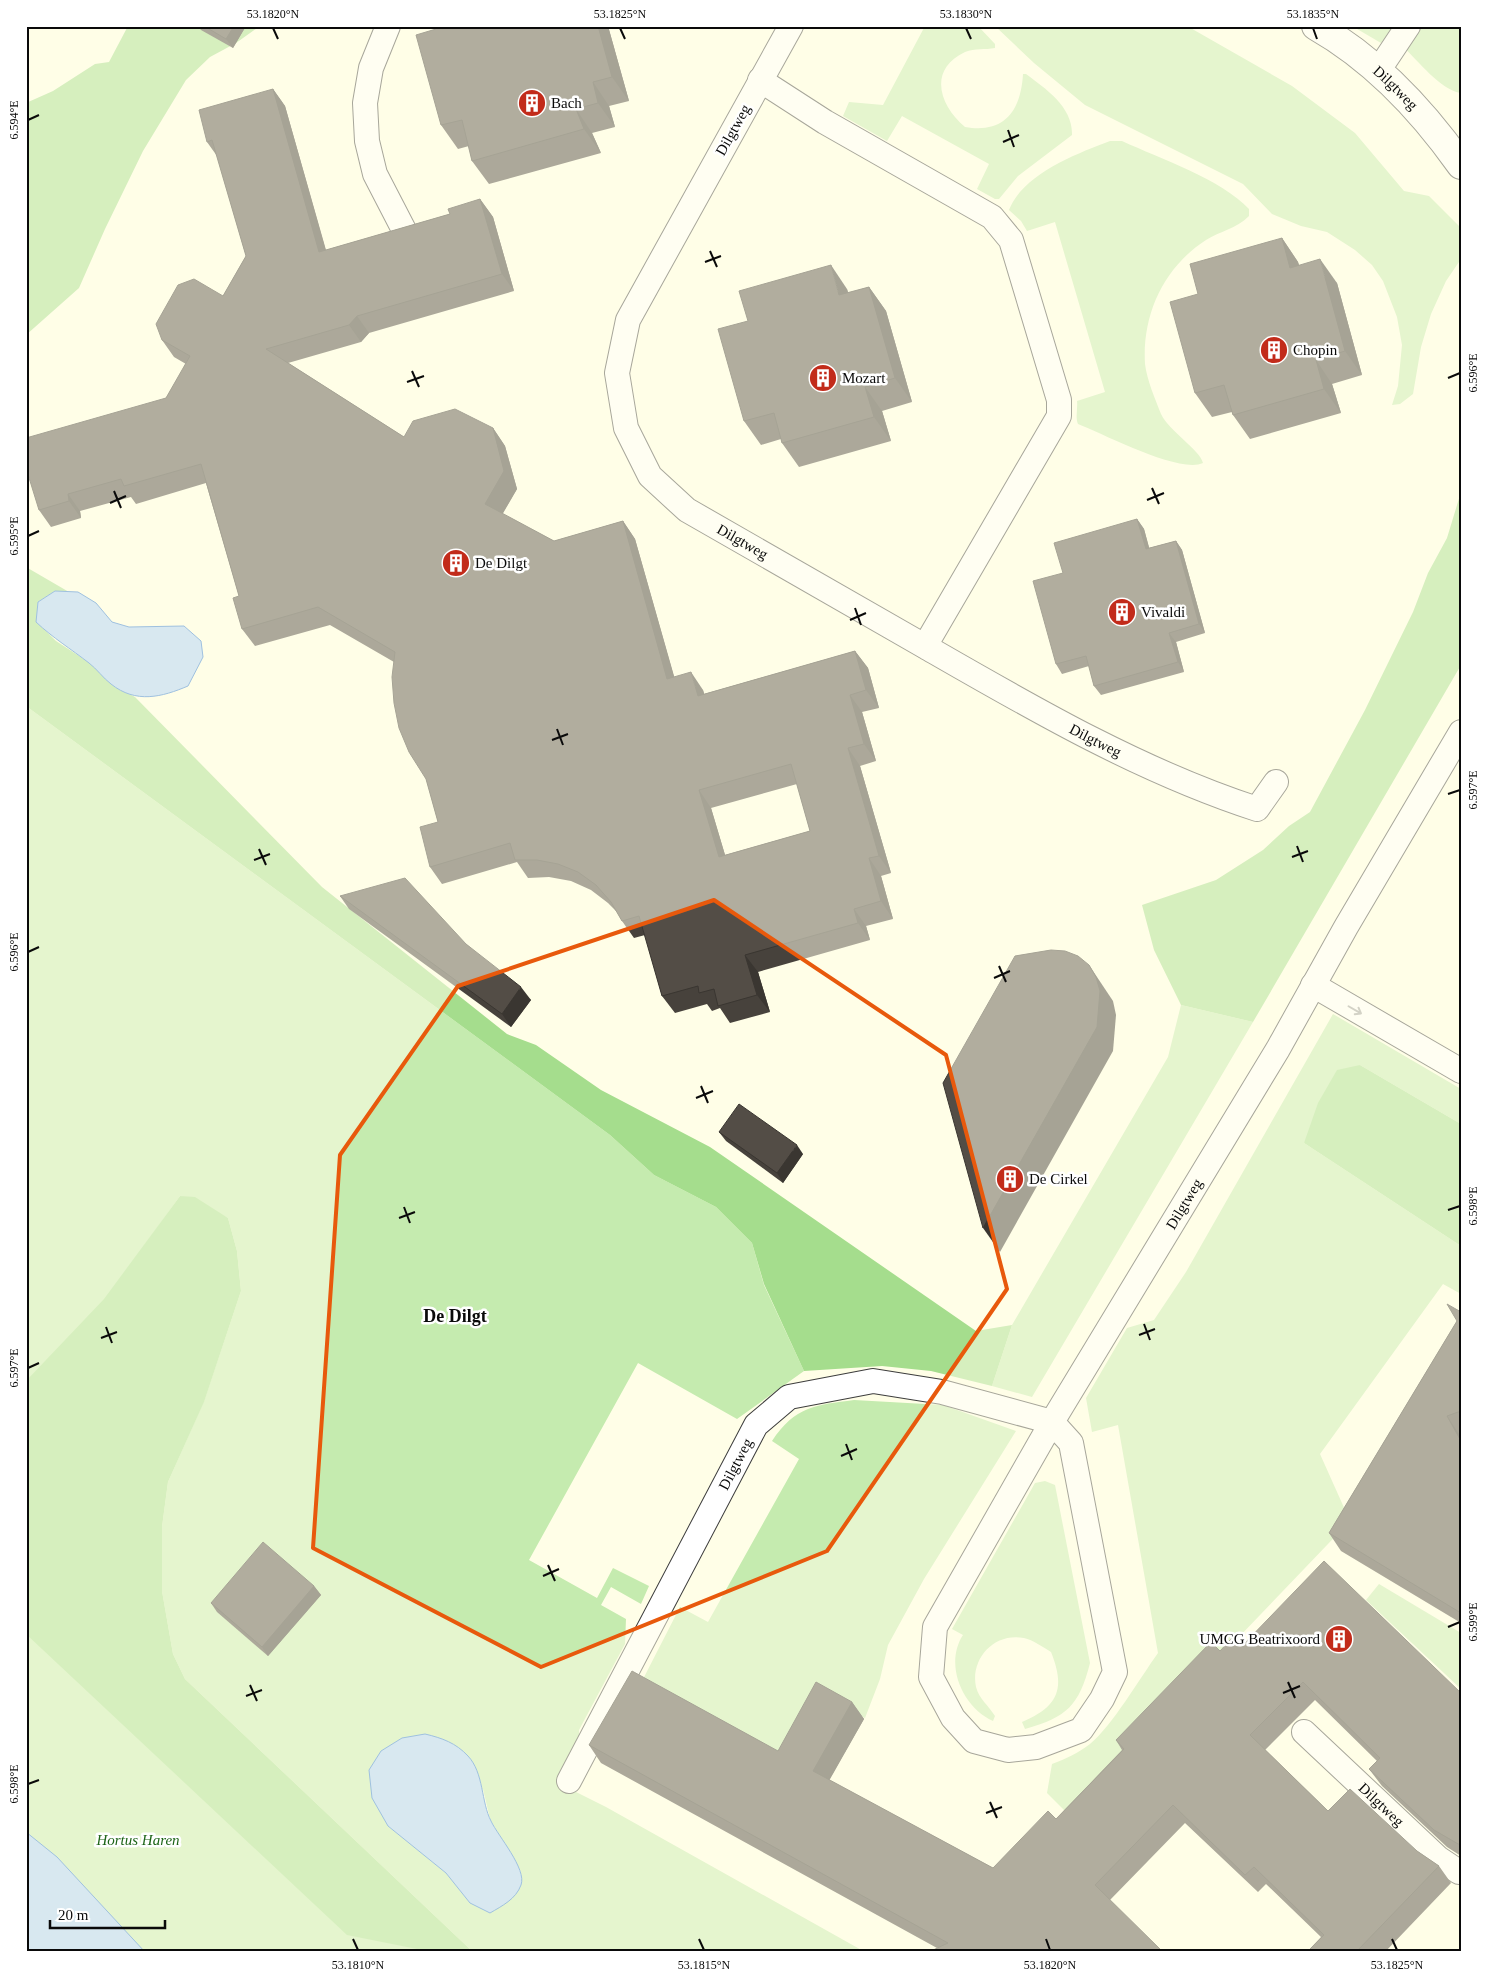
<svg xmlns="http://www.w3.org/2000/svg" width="1487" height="1978" font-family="Georgia,serif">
	<rect width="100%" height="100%" fill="#fffee7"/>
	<g fill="#c5ebaf" fill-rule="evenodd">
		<path d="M925,26H978L995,44V48C985,50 975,48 965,52C927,70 940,106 965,127C1005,134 1021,110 1023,74H1026C1046,89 1073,107 1072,135L1018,176L999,199H995L977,189L989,164L902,116L887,141L843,116L849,102L883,105Z"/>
		<polygon points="995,26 1187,26 1292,86 1355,133 1404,191 1429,196 1461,228 1461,259 1446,281 1431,314 1421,347 1413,394 1400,404 1392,405 1398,386 1402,345 1397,317 1383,281 1372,265 1355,250 1327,232 1301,226 1272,214 1243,184 1085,105 1034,63"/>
		<polygon points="1352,26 1395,26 1381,43"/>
		<path d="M1420,26H1461V93C1440,90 1419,61 1403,47Z"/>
		<path d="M1110,141H1122C1161,159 1221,179 1249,209V216C1236,229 1220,231 1206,240C1164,267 1142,314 1145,364C1147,380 1155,399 1161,414C1169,431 1200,450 1203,463C1179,474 1104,434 1078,424C1075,417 1078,409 1077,401L1105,392L1055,222L1027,231L1021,221L1009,210C1023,174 1076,154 1110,141Z"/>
		<path d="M26,706L610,1135L654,1175L716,1207L752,1243L764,1285L804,1371L737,1419L638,1363L529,1560L597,1598L613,1568L649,1586L641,1604L611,1587L601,1605L626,1619L625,1644L579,1730V1751L558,1783L606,1807L865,1952H473L185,1679L173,1654L162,1591V1527L168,1482L204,1401L241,1291L237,1251L228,1218L180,1196L107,1297L26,1391ZM483,1789L490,1819L521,1872V1885L470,1903L446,1873L388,1826Z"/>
		<polygon points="1181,1005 1253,1022 1032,1397 992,1386 1012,1325 1168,1057"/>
		<path d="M1333,1014L1461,1089V1124L1360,1065L1304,1143L1461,1246V1294L1443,1284L1320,1454L1350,1521L1123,1758L1076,1822L1047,1793L1052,1764C1066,1759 1078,1753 1090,1744C1112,1726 1140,1678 1158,1653L1118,1425L1092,1432L1086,1398L1127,1328L1154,1320L1186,1272Z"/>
		<path d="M854,1400L943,1405L1016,1431L924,1579L888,1645L880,1679L865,1718L828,1698L800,1772L640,1685L680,1607L708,1622L799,1459L772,1441C795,1406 816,1405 854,1400Z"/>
		<path d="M1045,1481L1055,1485L1090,1663C1079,1706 1067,1717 1025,1729L1022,1722C1058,1707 1066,1689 1051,1652C1043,1647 1033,1640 1024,1638C994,1632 970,1659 976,1687C979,1699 989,1706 995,1716L993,1721C962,1707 944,1664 963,1635L952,1629L1035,1483Z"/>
		<polygon points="1379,1584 1461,1633 1461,1689 1366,1600"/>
		<polygon points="26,1620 462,1952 26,1952"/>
	</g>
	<g fill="#a5dd8d">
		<polygon points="128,26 260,26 236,43 210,57 186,80 143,151 105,229 79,288 26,335 26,103 53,91 95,64 109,62"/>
		<polygon points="1461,492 1461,665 1253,1022 1181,1005 1154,950 1142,905 1216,880 1263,850 1289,826 1310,812 1365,710 1413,612 1428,573 1447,538"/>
		<polygon points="26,567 69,592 55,591 38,602 37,622 56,641 90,663 113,685 135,697 322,887 507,1034 536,1045 601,1090 710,1147 976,1331 1012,1325 992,1386 931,1371 882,1366 804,1371 764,1284 752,1243 716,1207 654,1175 610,1135 26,706"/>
		<polygon points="1360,1065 1461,1124 1461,1246 1304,1143 1318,1103 1337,1070"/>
		<polygon points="180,1196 195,1197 228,1218 237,1251 241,1291 204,1402 168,1482 162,1527 162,1591 173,1654 185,1679 473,1952 432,1952 347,1935 26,1634 26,1381 104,1299"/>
	</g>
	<g fill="#a8cffa" stroke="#2a77d6">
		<path d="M55,591L78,592L96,603L112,622L129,627L184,626L201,641L203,657L188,686C162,697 136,704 111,684C103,678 97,669 89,663C71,649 53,638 36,622L38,602Z"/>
		<path d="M425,1734C442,1738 456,1743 468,1756C484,1773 481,1802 491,1821C498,1836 527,1869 521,1885C516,1899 502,1906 490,1913L470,1903L446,1873L388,1826L372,1798L369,1770L381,1751L402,1738Z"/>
		<polygon points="26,1832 57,1857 145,1952 26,1952"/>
	</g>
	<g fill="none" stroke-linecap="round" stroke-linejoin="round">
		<defs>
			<g id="service">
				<polyline points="388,26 371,68 365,103 367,141 375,174 405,232"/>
				<path id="s1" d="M791,26L628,320L617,373L626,428L650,476L687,510C766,555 846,601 926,647C1032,708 1140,771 1257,809L1276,782"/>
				<polyline points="1378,71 1408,26"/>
				<polyline points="760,80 825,122 992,217 1011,240 1059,400 1059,416 925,646"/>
				<polyline points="1313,985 1461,1071"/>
				<path id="s2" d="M1304,1732L1438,1858L1459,1872L1461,1870"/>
				<path id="s3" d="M569,1781L756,1425L789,1397L873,1381L942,1392L1052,1422L1071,1443L1115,1672L1102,1699L1081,1730L1036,1747L1008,1750L974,1741L953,1718L931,1677L935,1627L1052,1422L1278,1049L1346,927L1461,732"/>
			</g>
			<g id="minor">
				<path id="s4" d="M1316,26C1374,59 1422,110 1461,165"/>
			</g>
		</defs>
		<use href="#service" stroke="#3d3d3d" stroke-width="26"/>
		<use href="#minor" stroke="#3d3d3d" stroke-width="30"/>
		<use href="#service" stroke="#fff" stroke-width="24"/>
		<use href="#minor" stroke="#fff" stroke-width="28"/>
	</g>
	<g fill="#47423c" fill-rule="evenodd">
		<polygon points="198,26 246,26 233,48 201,30"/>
		<polygon points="435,26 608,26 629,101 609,106 615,127 592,133 601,153 489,184 472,161 469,146 458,149 441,125 436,29"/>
		<path d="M273,89L285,106L326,250L450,214L480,199L493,217L514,291L369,333L361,342L288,363L404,437L493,428L505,446L517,489L502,514L554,541L623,521L635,539L674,677L703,690L704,694L855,651L868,668L879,708L862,712L876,761L860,766L891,873L881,876L893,919L866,926L870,940L758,972L770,1012L730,1023L720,1008L712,1011L707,1004L675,1013L662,996L645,935L634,938L622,921L617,912L608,903L591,890L571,881L549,877L528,878L517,862L442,884L430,867L438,822L394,662L330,625L255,646L242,629L239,596L206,483L136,504L131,497L80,511L81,518L51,527L39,510L166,398L186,364L174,357L162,340L223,296L246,256L217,156L207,142ZM797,784L810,831L725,855L711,808Z"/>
		<polygon points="1282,238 1298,262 1299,265 1337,283 1362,375 1332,384 1341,413 1250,439 1233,415 1232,412 1212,417 1195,393 1198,294"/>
		<polygon points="869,287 886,311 912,402 882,411 891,441 799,467 782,443 781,439 761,445 744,421 748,321 847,289 848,293"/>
		<polygon points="1137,519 1144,529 1149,548 1176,541 1182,550 1205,633 1176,642 1184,672 1101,695 1094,686 1089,666 1062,674 1056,664 1063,573"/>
		<polygon points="340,896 466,944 531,1000 511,1027 349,909"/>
		<polygon points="719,1132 803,1154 783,1183 726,1141"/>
		<polygon points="1461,1312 1461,1433 1459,1434 1461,1437 1461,1623 1341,1551 1329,1533 1457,1321"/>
		<polygon points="314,1586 321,1595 268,1656 217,1612 211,1603"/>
		<polygon points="1242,1646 1461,1693 1461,1856 1447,1847 1382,1786 1369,1769 1377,1761 1315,1700 1265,1750 1328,1811 1417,1851 1439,1866 1451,1883 1385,1952 1307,1952 1321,1937 1266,1884 1258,1892 1185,1823 1110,1900 937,1948 601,1763 589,1745 778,1751 852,1702 864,1719 829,1780 993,1868 1056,1819 1122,1750 1116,1740 1220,1651"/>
	</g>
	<g fill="#3a3631">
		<polygon points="234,26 246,26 233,48 226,39"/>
		<polygon points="598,26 608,26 629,101 612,77"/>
		<polygon points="593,82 609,106 615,127 598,103"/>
		<polygon points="273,89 285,106 331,269 319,252"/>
		<polygon points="576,109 592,133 601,153 584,129"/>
		<polygon points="480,199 493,217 514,291 502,274"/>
		<polygon points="1282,238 1298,262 1306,292 1290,268"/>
		<polygon points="1320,259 1337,283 1362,375 1345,351"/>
		<polygon points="831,265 847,289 856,319 839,295"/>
		<polygon points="869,287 886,311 912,402 895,378"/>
		<polygon points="357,316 369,333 361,342 349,325"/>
		<polygon points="1316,360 1332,384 1341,413 1324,389"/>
		<polygon points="865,387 882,411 891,441 874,417"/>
		<polygon points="493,428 505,446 517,489 498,522 485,504"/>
		<polygon points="68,494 80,511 81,518 69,501"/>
		<polygon points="1137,519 1144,529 1152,558 1146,549"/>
		<polygon points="623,521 635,539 680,697 667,679"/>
		<polygon points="1176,541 1182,550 1205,633 1199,624"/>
		<polygon points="1169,633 1176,642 1184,672 1178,662"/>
		<polygon points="855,651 868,668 879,708 866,690"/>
		<polygon points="691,672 703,690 710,713 698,696"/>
		<polygon points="850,695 862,712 876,761 864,744"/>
		<polygon points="848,748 860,766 891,873 879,856"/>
		<polygon points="699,790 711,808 731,875 719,857"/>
		<polygon points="869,858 881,876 893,919 881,901"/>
		<polygon points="854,909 866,926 870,940 858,923"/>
		<polygon points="745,955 758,972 770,1012 757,995"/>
		<polygon points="1089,965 1113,1001 1116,1015 1113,1051 1000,1252 983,1228"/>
		<polygon points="521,987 531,1000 511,1027 502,1014"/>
		<polygon points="797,1145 803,1154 783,1183 777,1173"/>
		<polygon points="1447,1416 1461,1437 1461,1441"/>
		<polygon points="314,1586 321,1595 268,1656 262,1647"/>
		<polygon points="852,1702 864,1719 825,1788 813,1771"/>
	</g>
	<g fill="#534d46" stroke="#3a3631" fill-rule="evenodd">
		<polygon points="204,26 234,26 226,39"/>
		<polygon points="435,26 598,26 612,77 593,82 598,103 576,109 584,129 472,161 462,120 441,125 416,35 436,29"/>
		<path d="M273,89L319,252L450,214L448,209L480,199L502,274L357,316L349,325L266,349L404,437L413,421L455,409L493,428L504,471L485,504L554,541L623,521L667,679L691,672L698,696L855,651L866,690L850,695L864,744L848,748L879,856L869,858L881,901L854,909L858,923L745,955L757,995L718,1006L714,989L699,993L698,986L662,996L639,916L622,921L611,902L596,885L578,872L558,864L537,860H515L510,843L430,867L420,827L438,822L426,779L409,752L399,728L394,703L392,677L395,652L318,607L242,629L233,598L239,596L201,464L124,486L121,479L68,494L69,501L39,510L26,468V438L166,398L190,356L162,340L156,324L178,285L194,279L223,296L246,256L212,140L207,142L199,110ZM791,764L810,831L719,857L699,790Z"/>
		<polygon points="1282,238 1290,268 1320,259 1345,351 1316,360 1324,389 1233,415 1224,385 1195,393 1170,302 1198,294 1190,264"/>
		<polygon points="831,265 839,295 869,287 895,378 865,387 874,417 782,443 774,413 744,421 718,329 748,321 739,291"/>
		<polygon points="1137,519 1146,549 1176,541 1199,624 1169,633 1178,662 1094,686 1086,656 1056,664 1033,581 1063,573 1054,543"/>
		<polygon points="405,878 466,944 521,987 502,1014 340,896"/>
		<polygon points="1051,950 1065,951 1078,956 1089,965 1096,977 1100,991 1097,1027 983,1228 943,1083 1015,956"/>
		<polygon points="739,1104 797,1145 777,1173 719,1132"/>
		<polygon points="1447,1304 1461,1312 1461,1411 1447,1416 1461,1441 1461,1504 1460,1505 1461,1506 1461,1613 1329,1533 1457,1321"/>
		<polygon points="263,1542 314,1586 262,1647 211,1603"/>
		<polygon points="1324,1561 1461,1693 1461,1844 1460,1845 1434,1830 1369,1769 1380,1758 1303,1682 1250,1735 1328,1811 1350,1789 1417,1851 1439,1866 1356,1952 1307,1952 1324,1935 1254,1867 1245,1875 1173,1805 1095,1885 1163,1952 929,1952 948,1943 589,1745 632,1671 778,1751 816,1682 852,1702 813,1771 993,1868 1048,1811 1056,1819 1124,1749 1116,1740 1211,1642 1220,1651 1233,1637 1242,1646"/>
	</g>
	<defs><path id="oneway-shaft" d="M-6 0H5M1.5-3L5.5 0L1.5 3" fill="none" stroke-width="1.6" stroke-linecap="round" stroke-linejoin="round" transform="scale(1.25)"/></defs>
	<use stroke="#9d9d9d" href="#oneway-shaft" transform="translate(1355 1010) rotate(30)"/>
	<path d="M0 0H1487V1978H0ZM714,900L946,1055L1007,1289L827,1551L541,1667L313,1548L340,1155L458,986Z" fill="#fffee7" fill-opacity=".55" fill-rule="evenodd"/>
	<path fill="none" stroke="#e8590c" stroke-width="4" stroke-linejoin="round" d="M714,900L946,1055L1007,1289L827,1551L541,1667L313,1548L340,1155L458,986Z"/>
	<path fill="none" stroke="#0a0a0a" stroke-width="2" d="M273,28L278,39M620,28L625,39M966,28L971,39M1313,28L1317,39M28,120L39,115M1008,130L1014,147M1003,142L1019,135M710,251L717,267M705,262L721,256M412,371L419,387M1448,378L1460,373M407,382L424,376M1152,488L1159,504M114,491L121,508M1147,500L1164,493M110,503L126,496M28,536L39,531M855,608L861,625M850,620L866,613M557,729L563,745M552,740L568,734M1448,794L1460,790M1297,846L1303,862M259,849L266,865M1292,857L1308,851M254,860L270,854M28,952L39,947M999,966L1006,982M994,978L1010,971M701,1086L708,1103M696,1098L713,1091M404,1207L410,1223M1448,1210L1460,1206M399,1218L415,1212M1144,1324L1150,1340M106,1327L112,1343M1139,1335L1155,1329M101,1338L117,1332M28,1368L39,1363M846,1444L852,1460M841,1456L857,1449M548,1565L555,1581M543,1576L559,1569M1448,1627L1460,1622M1288,1682L1295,1698M250,1685L257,1701M1283,1693L1300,1686M246,1696L262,1690M28,1784L39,1780M990,1802L997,1818M986,1813L1002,1807M353,1939L358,1950M699,1939L704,1950M1046,1939L1050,1950M1392,1939L1397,1950"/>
	<defs>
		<symbol id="building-disc" viewBox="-11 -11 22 22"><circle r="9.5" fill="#c22b1a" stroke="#fff"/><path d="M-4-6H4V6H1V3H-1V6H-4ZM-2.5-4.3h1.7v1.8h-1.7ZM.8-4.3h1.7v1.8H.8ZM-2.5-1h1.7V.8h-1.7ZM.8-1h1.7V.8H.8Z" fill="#fff"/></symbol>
	</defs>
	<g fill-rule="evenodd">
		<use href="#building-disc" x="516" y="87" width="32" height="32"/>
		<use href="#building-disc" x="1258" y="334" width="32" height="32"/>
		<use href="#building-disc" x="807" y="362" width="32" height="32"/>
		<use href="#building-disc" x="440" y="547" width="32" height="32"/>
		<use href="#building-disc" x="1106" y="596" width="32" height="32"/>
		<use href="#building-disc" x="994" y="1163" width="32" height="32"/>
		<use href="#building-disc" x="1323" y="1623" width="32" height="32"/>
	</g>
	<g text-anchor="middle" stroke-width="5" stroke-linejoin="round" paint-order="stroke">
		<g font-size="15" fill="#0a0a0a" stroke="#fff">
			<text dy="5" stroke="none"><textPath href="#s4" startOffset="101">Dilgtweg</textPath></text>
			<text transform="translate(733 130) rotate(-61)" y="5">Dilgtweg</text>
			<text dy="5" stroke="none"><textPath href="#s1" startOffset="614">Dilgtweg</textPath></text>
			<text dy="5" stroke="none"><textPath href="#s1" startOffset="1019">Dilgtweg</textPath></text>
			<text dy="5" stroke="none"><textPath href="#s3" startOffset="1774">Dilgtweg</textPath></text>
			<text dy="5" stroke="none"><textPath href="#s3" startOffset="358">Dilgtweg</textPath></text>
			<text dy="5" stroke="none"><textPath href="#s2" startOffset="106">Dilgtweg</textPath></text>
		</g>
		<g font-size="15" fill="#0a0a0a" stroke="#fff" text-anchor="start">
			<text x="551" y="108">Bach</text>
			<text x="1293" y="355">Chopin</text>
			<text x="842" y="383">Mozart</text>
			<text x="475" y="568">De Dilgt</text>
			<text x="1141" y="617">Vivaldi</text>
			<text x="1029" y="1184">De Cirkel</text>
			<text x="1320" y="1644" text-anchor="end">UMCG Beatrixoord</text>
		</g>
		<g font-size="15" font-style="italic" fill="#1c6417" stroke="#fff">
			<text x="138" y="1845">Hortus Haren</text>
		</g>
		<g font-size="18" font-weight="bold" fill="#0a0a0a" stroke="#fff">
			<text x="455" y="1322">De Dilgt</text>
		</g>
	</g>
	<rect width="1487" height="1978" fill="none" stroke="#ffffff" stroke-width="55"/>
	<path d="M50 1920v8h115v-8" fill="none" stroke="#0a0a0a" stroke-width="2.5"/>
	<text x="58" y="1920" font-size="15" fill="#0a0a0a" stroke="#ffffff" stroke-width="4" paint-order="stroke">20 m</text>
	<rect x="28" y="28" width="1432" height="1922" fill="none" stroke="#0a0a0a" stroke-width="2"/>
	<g font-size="12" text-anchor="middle" fill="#0a0a0a">
		<text x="273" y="18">53.1820°N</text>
		<text x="620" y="18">53.1825°N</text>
		<text x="966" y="18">53.1830°N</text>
		<text x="1313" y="18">53.1835°N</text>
		<text transform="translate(14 120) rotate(-90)" y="4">6.594°E</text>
		<text transform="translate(1473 373) rotate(-90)" y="4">6.596°E</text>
		<text transform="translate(14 536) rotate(-90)" y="4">6.595°E</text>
		<text transform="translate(1473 790) rotate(-90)" y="4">6.597°E</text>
		<text transform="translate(14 952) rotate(-90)" y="4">6.596°E</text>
		<text transform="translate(1473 1206) rotate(-90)" y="4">6.598°E</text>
		<text transform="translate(14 1368) rotate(-90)" y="4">6.597°E</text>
		<text transform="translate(1473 1622) rotate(-90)" y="4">6.599°E</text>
		<text transform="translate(14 1784) rotate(-90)" y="4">6.598°E</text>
		<text x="358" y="1969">53.1810°N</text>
		<text x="704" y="1969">53.1815°N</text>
		<text x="1050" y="1969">53.1820°N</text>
		<text x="1397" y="1969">53.1825°N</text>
	</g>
</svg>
